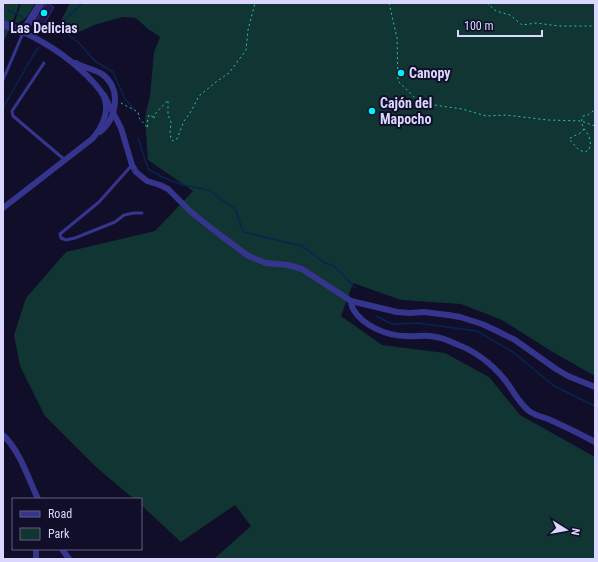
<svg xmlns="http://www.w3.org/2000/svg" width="598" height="562" font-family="'Roboto Condensed',sans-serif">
	<rect width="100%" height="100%" fill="#110e2a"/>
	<g fill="#103532">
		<polygon points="3,3 19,3 17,11 3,43"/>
		<path d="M21,3H35C30,12 28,19 17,23L15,22Z"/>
		<polygon points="70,3 595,3 595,376 551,351 502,320 461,304 401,300 353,283 341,316 382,345 445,353 489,377 520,415 595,457 595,559 214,559 251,526 235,505 181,542 141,505 141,499 134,499 96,467 45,416 20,366 14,335 26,298 66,252 155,231 193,191 148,160 145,117 150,96 154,52 160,37 148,29 136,18 123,17 97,24 79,32 66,30 61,21"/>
	</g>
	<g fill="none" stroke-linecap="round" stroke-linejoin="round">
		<g stroke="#072550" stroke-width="1.5">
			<polyline points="8,10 23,17"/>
			<polyline points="37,24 66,33 78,42 95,61 113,72 125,99 133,108"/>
			<polyline points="58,26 83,3"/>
			<polyline points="3,108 32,57 39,47"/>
			<polyline points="138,138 148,169 162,177 183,185 209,190 236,210 243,232 302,246 325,263 334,266 345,277 355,288"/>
			<polyline points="376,316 392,324 417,323 477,331 513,352 554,386 595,406"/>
		</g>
	</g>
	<polygon fill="#20184d" stroke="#35287b" points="47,3 54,7 43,26 36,21"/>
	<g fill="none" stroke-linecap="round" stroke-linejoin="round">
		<g stroke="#24c6b5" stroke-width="1" stroke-dasharray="2 3" stroke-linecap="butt">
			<polyline points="389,3 397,38 398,81 420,103 462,109 486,116 506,115 548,120 581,121 595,126"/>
			<polyline points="487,3 496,11 510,15 522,25 536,23 559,26 595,26"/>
			<polyline points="121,103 138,112 139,118 148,128 147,123 149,115 151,115 154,119 154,115 168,100 168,115 171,122 170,133 171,139 173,141 177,139 184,121 190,113 199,96 216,82 229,73 246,50 248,30 255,3"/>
			<path d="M584,129C580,135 574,135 569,139L579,150L585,152L589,150C590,146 591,143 590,140C588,130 578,127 583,116L588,115L593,111H595"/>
		</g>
		<g stroke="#35358d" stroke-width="3">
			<polyline points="44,63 12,111 13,116 65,160"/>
			<polyline points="3,80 23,33"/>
			<polyline points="132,165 99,202 60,234 61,238 66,240 75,238 115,222 124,215 134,213 142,213"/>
		</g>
		<g stroke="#35358d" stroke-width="6">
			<path d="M76,63C84,68 94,69 102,74C122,89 117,118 100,132"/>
			<polyline points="104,95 121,128 132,165 136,172 147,181 160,185 168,189 191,212 220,235 247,255 253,258 266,263 288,265 302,269 351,301 397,312 410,313 424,312 448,315 460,317 482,324 493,329 515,340 556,369 568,376 595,387"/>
			<path d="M3,208L92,139C102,128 110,111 104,97C102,92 98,88 95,84C75,62 51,45 23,32"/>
			<path d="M351,301C351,303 352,307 353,309C363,326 387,336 406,336C414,337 422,335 430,336C439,337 448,340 456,344C475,351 492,364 505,380C513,390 518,402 529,411C534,415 542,417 548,419C564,426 580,434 595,442"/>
			<path d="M3,435C20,451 28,478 38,499"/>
			<polyline points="62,549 69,559"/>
			<polyline points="36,559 36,551 37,549"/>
		</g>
		<polyline stroke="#35358d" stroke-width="8" points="3,24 23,32 41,3"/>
	</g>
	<g fill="#03f1ff" stroke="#110e2a" stroke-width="1.5">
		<circle cx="44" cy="13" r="4"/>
		<circle cx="401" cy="73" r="4"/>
		<circle cx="372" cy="111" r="4"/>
	</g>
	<g text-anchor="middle" stroke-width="4" stroke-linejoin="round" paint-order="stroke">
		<g font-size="14" font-weight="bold" fill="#dad7ff" stroke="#110e2a" text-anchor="start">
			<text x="44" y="33" text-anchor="middle">Las Delicias</text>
			<text x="409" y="78">Canopy</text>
			<text x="380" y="108">Cajón del<tspan x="380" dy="16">Mapocho</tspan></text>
		</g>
	</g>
	<rect width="598" height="562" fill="none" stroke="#dad7ff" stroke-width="8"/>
	<rect x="12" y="498" width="130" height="52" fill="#110e2a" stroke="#615e7f"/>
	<rect x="20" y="511" width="20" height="6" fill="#35358d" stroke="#615e7f"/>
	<text x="48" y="518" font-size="12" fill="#dad7ff">Road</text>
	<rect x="20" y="528" width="20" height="12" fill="#103532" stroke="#615e7f"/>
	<text x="48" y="538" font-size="12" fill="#dad7ff">Park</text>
	<g transform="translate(566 530) rotate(101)" stroke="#110e2a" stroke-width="3" paint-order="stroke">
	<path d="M0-3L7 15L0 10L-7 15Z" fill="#dad7ff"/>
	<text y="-6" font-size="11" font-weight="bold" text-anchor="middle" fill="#dad7ff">N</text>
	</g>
	<path d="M458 30v6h84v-6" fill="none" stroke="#dad7ff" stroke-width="2"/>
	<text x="464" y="30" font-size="12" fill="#dad7ff" stroke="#110e2a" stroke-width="3" paint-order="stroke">100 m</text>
</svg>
